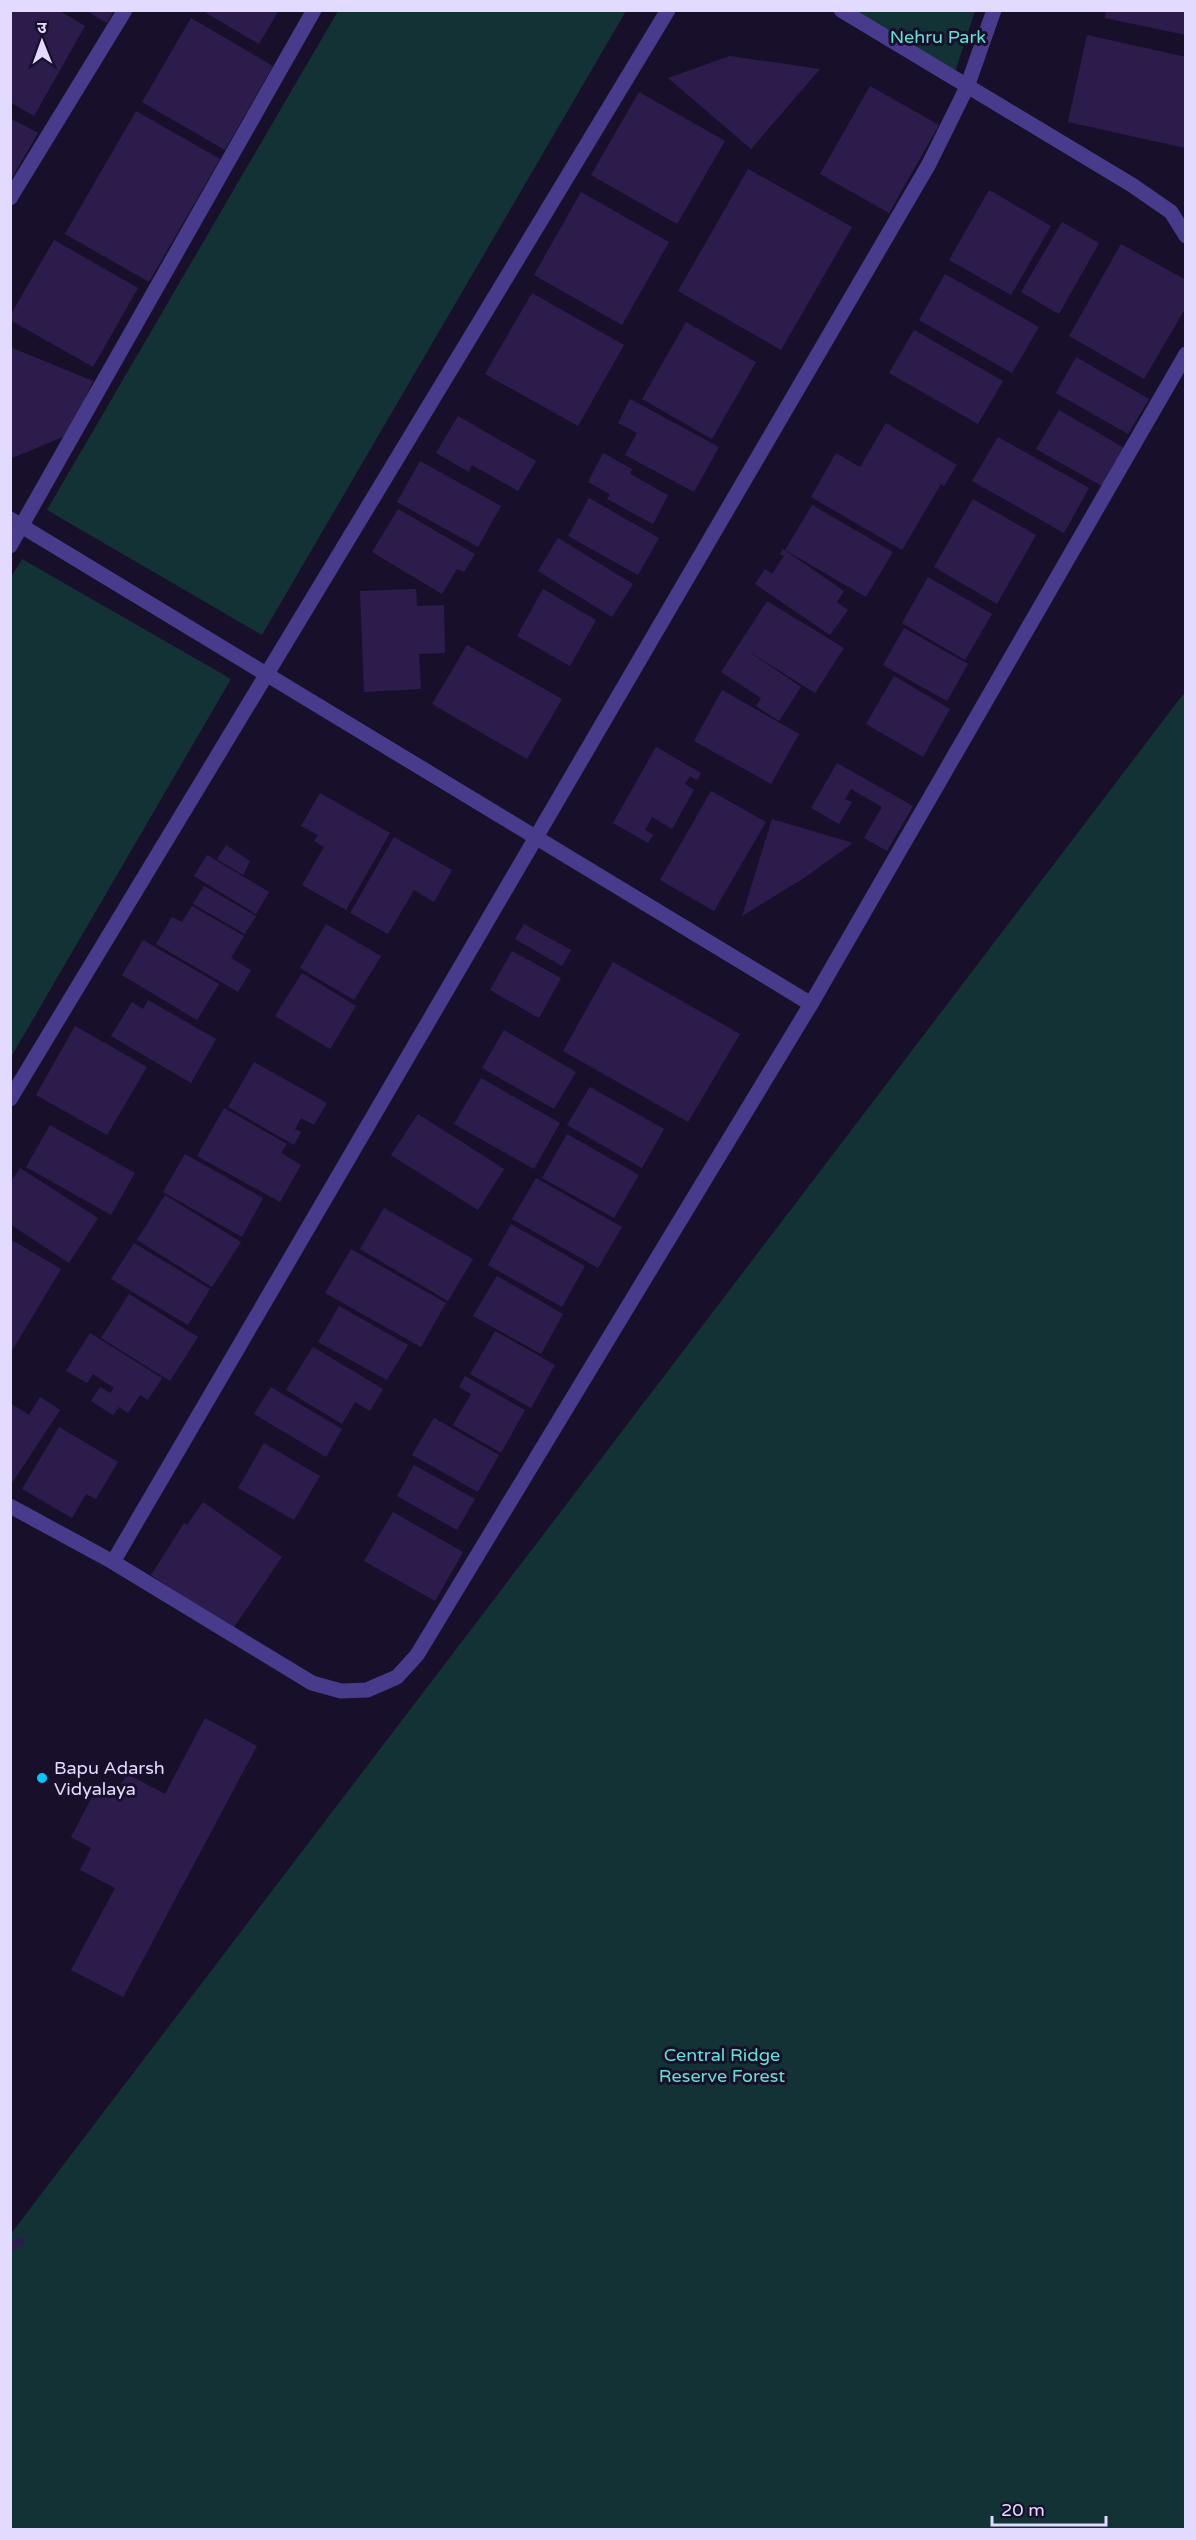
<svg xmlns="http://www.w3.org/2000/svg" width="1196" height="2540" font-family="'Varela Round','Noto Sans Devanagari',sans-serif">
	<rect width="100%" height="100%" fill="#18102b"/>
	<g fill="#133235">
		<polygon points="338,11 626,11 262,635 47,510"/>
		<polygon points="841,11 975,11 953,78"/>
		<polygon points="22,559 231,679 11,1057 10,579"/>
		<polygon points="1185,692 1185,2529 11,2529 10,2235"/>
	</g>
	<g fill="#2c1c4c">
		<polygon points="10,10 58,10 85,26 34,116 10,102"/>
		<polygon points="85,10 114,10 107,23"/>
		<polygon points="201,10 279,10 259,44"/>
		<polygon points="1106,10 1186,10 1186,35 1105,18"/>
		<polygon points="191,18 273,66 225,150 142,102"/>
		<polygon points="1087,35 1186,57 1185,148 1068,122"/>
		<polygon points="730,56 820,69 751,149 668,78"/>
		<polygon points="870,86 939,125 889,213 820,174"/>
		<polygon points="639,92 725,141 677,224 591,175"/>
		<polygon points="136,111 220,159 149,282 65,234"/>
		<polygon points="10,118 38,133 10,181"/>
		<polygon points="748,169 852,227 781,350 678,291"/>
		<polygon points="989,190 1051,226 1011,295 949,260"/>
		<polygon points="581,192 669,242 622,325 534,275"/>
		<polygon points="1062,222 1099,243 1059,314 1021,292"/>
		<polygon points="54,240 138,288 93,367 10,320 10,316"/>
		<polygon points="1121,244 1186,280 1186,307 1144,379 1069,336"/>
		<polygon points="945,274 1039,327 1012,373 919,320"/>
		<polygon points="532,293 624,345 578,426 485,374"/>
		<polygon points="686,322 756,362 712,439 642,399"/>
		<polygon points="914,330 1003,381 978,424 889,373"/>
		<polygon points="10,347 93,381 70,434 10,459"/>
		<polygon points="1076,357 1149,399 1128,434 1056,393"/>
		<polygon points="630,399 719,447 694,492 625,455 637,433 618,423"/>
		<polygon points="1059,410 1124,448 1102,486 1036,449"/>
		<polygon points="458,416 536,461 518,491 472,465 469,472 436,453"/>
		<polygon points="886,423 957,465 944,486 941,484 902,550 811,497 836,453 860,467"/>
		<polygon points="998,437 1089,488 1064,533 972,481"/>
		<polygon points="603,453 632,469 630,474 668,495 653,524 607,499 610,494 588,482"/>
		<polygon points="420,461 501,506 478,547 397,502"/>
		<polygon points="589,498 659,538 638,575 568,536"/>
		<polygon points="973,499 1036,535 997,604 934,567"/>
		<polygon points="812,505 893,552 866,597 785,550"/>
		<polygon points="398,509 475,554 464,572 457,569 442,594 372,552"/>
		<polygon points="558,538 633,584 612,617 538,571"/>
		<polygon points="783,549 844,591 837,602 848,610 830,635 755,584 765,569 772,574 784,556 780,554"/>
		<polygon points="928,577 992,614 965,660 902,623"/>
		<polygon points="416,589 417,606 444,605 445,653 419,654 421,689 364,692 360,591"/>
		<polygon points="543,589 596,620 570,666 517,636"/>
		<polygon points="767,601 844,648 815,693 745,649 801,687 779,721 756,706 761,698 721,672"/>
		<polygon points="904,628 968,664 947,701 883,665"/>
		<polygon points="467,645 562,699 527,759 432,704"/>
		<polygon points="894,676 950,709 923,757 866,724"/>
		<polygon points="722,690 799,734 771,784 694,741"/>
		<polygon points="656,747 701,773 697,780 690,776 685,784 694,790 672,829 652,817 645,830 653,835 648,843 613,823"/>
		<polygon points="837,763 913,806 887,851 864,838 882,807 851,789 845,799 852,802 839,824 811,808"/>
		<polygon points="711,791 766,822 714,911 660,880"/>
		<polygon points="320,793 390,833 346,910 302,885 324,847 314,841 318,835 301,826"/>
		<polygon points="772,819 853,843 804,878 742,916"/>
		<polygon points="394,837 452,870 434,902 414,890 388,934 350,913"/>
		<polygon points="226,845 250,861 243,875 217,859"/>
		<polygon points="207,855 269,892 256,914 194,876"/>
		<polygon points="204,886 256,916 245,934 193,904"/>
		<polygon points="192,906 244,936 231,958 251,970 238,992 156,944 172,917 182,922"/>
		<polygon points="326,924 381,956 354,1000 300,968"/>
		<polygon points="524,924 571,950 562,966 515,939"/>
		<polygon points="143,940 219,984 197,1020 122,975"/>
		<polygon points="512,951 561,978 539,1018 490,990"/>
		<polygon points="613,962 740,1034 688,1122 563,1051"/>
		<polygon points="302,973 356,1006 330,1049 275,1016"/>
		<polygon points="148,1000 216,1039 191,1083 111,1036 132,1002 143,1009"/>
		<polygon points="75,1026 147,1067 107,1135 36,1095"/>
		<polygon points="504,1030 576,1072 554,1109 482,1068"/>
		<polygon points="254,1062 327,1103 314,1125 301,1118 295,1129 301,1132 294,1145 228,1107"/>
		<polygon points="481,1078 560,1123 534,1169 454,1124"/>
		<polygon points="590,1087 664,1129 642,1168 567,1125"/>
		<polygon points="224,1108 287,1144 281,1153 301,1165 280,1202 197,1156"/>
		<polygon points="418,1114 504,1169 478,1210 391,1155"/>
		<polygon points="50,1125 135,1173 111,1215 26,1167"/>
		<polygon points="567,1134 639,1175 614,1218 542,1178"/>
		<polygon points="185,1154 263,1198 242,1237 163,1192"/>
		<polygon points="20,1168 98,1218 69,1263 10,1224 10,1183"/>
		<polygon points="536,1178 622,1227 598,1268 512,1219"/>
		<polygon points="165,1195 241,1242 212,1287 137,1240"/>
		<polygon points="384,1208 473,1259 448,1301 360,1249"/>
		<polygon points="511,1224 585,1266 562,1307 488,1265"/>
		<polygon points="10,1239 61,1269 13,1349 10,1348"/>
		<polygon points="134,1243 210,1289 188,1325 111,1279"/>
		<polygon points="351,1249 446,1303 421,1347 325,1293"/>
		<polygon points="497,1276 563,1314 541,1354 473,1316"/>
		<polygon points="129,1294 198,1337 170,1381 101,1338"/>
		<polygon points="339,1306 408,1345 387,1380 318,1342"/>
		<polygon points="495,1331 555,1365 531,1408 470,1374"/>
		<polygon points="90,1333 162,1378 148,1400 140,1395 128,1413 119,1407 113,1415 91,1401 100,1387 110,1393 114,1388 93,1374 87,1383 66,1371"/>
		<polygon points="313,1347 383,1389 370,1411 355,1402 342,1424 286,1390"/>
		<polygon points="465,1376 525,1410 501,1453 453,1425 471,1394 459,1387"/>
		<polygon points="271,1387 342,1429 326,1457 254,1414"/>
		<polygon points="40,1397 60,1410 10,1486 10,1403 29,1415"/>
		<polygon points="434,1418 499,1455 478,1492 412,1455"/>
		<polygon points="59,1427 118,1462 96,1499 86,1494 72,1518 22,1489"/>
		<polygon points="264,1443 320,1476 294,1520 238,1488"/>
		<polygon points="414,1465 475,1499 457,1530 397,1496"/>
		<polygon points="203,1502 282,1557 232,1630 151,1575 184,1523 187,1525"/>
		<polygon points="393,1512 463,1552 435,1601 364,1561"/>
		<polygon points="205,1718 257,1746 123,1997 71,1970 115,1888 80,1870 91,1848 71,1837 100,1782 117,1792 127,1774 165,1794"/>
		<polygon points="23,2237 24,2245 10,2251 10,2240"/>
	</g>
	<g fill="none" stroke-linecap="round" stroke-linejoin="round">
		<g stroke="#483b8b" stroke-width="15">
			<polyline points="841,10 1132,185 1171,212 1186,236"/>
			<polyline points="10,198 125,10"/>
			<polyline points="10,519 811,1004"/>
			<polyline points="10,546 314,10"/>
			<polyline points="10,1099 668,10"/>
			<polyline points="10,1506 113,1562 312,1683 341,1691 367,1690 397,1677 417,1655 811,1004 1186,354"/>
			<polyline points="113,1562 929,164 967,87 994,10"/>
		</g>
	</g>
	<circle fill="#06c7ff" stroke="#18102b" stroke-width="2" cx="42" cy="1778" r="6"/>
	<g text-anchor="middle" stroke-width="6" stroke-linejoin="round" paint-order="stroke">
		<g font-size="18" fill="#62e3d3" stroke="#18102b">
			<text x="938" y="43">Nehru Park</text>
			<text x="722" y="2061">Central Ridge<tspan x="722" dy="21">Reserve Forest</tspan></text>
		</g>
		<g font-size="18" fill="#e3daff" stroke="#18102b" text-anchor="start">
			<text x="54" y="1774">Bapu Adarsh<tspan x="54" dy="21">Vidyalaya</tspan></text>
		</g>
	</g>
	<rect width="1196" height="2540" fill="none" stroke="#e3daff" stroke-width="24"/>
	<g transform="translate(42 42) rotate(359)" stroke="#18102b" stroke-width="4.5" paint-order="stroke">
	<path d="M0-4.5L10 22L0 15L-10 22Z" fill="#e3daff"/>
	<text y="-9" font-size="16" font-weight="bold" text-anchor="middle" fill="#e3daff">उ</text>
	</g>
	<path d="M992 2516v9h114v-9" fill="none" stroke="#e3daff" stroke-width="3"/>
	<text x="1001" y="2516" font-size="18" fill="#e3daff" stroke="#18102b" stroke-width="4.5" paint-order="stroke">20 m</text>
</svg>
